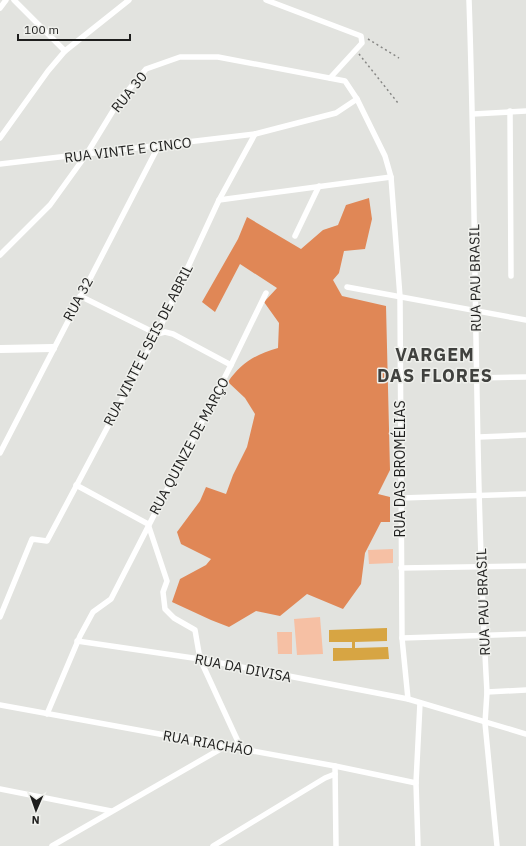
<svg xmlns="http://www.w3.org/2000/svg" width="526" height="846" font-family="'IBM Plex Sans',sans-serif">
	<rect width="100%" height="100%" fill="#e2e3df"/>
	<g fill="#f6c0a4">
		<polygon points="393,549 393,563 369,564 368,550"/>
		<polygon points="320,617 323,654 297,655 294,619"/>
		<polygon points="277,632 292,632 292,654 278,654"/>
	</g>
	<path fill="#e08756" d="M369,198L372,219L365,249L344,251L339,273L333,280L342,296L386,306L390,470L378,494L390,497V522H381L365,553L361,584L343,609L307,594L280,616L256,611L229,627L211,620L172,602L180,579L206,565L211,559L181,544L177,532L200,501L206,487L226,494L233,475L247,447L255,414L245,398L228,382C241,363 256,354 278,348L279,323L264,302L277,288L240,264L215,312L202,302L238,239L247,217L301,249L323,230L338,225L346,205Z"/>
	<polygon fill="#d7a543" points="387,628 387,641 355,642 355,648 388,647 389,659 333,661 333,648 352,648 352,642 329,642 329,630"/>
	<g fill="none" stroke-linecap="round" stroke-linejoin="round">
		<g stroke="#878785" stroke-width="1.5" stroke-dasharray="2 3" stroke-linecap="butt">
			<polyline points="368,39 399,58"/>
			<polyline points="359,54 398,103"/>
		</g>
		<g stroke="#fff" stroke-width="5.5">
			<polyline points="14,0 65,51"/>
			<polyline points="266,0 361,36 362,43 330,78"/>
			<path d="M469,0C477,231 474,462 487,692L485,723L497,846"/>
			<polyline points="0,8 6,0"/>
			<polyline points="510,111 511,276"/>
			<polyline points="473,114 526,111"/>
			<polyline points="0,138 48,71 65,51 129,0"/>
			<polyline points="0,164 255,134 336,113 357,99"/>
			<polyline points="219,200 391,177"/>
			<polyline points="295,236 319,186"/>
			<polyline points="0,255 50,205 86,155 119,101 146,69 180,57 218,57 345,81 357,99 385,156 391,177 400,297 402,638 408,699"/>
			<polyline points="347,287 526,320"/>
			<polyline points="80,296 157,334 165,332 173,334 231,365"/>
			<polyline points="477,378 526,377"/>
			<polyline points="479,437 526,435"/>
			<polyline points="0,453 158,147"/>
			<polyline points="76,485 148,524 167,581 163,592 165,609 174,618 195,630 200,659 241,748"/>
			<polyline points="401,498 526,494"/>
			<polyline points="401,568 526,566"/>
			<polyline points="0,617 32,539 47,541 157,334 219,200 255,134"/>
			<polyline points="402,638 526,634"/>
			<polyline points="77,641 200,659 408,699 526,734"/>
			<polyline points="487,692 526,690"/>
			<polyline points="0,705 335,766 416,783"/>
			<polyline points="47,714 80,636 93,612 111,599 231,365 266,293"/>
			<polyline points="335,766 336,846"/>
			<polyline points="0,789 111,811"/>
			<polyline points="52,846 224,747"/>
			<polyline points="213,846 325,778 335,774"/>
			<polyline points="418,846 416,783 420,703"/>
		</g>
		<polyline stroke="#fff" stroke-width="8" points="0,349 53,348"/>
	</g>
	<g text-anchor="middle" stroke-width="3" stroke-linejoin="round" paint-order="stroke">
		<g font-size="14" fill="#1e1e1d" stroke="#eff0ec">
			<text transform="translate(129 92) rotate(-51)" y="5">RUA 30</text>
			<text transform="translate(128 150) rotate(-7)" y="5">RUA VINTE E CINCO</text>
			<text transform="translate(475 278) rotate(-91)" y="5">RUA PAU BRASIL</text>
			<text transform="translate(78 299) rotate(-62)" y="5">RUA 32</text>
			<text transform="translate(148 345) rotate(-63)" y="5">RUA VINTE E SEIS DE ABRIL</text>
			<text transform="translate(189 446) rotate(-62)" y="5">RUA QUINZE DE MARÇO</text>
			<text transform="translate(400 469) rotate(-90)" y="5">RUA DAS BROMÉLIAS</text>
			<text transform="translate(483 602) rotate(-92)" y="5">RUA PAU BRASIL</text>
			<text transform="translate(243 668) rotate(11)" y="5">RUA DA DIVISA</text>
			<text transform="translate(208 743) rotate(10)" y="5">RUA RIACHÃO</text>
		</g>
		<g font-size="18" font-weight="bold" letter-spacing="1" fill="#40413e" stroke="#eff0ec">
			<text x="435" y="361">VARGEM<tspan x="435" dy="21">DAS FLORES</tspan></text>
		</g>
	</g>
	<g transform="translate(36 810) rotate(182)" stroke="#eff0ec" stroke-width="3" paint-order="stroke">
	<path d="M0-3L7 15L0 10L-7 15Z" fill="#1e1e1d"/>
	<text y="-6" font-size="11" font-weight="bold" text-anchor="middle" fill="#1e1e1d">N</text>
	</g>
	<path d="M18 34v6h112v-6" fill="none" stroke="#1e1e1d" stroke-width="2"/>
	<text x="24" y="34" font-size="12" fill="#1e1e1d" stroke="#eff0ec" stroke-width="3" paint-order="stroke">100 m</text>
</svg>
